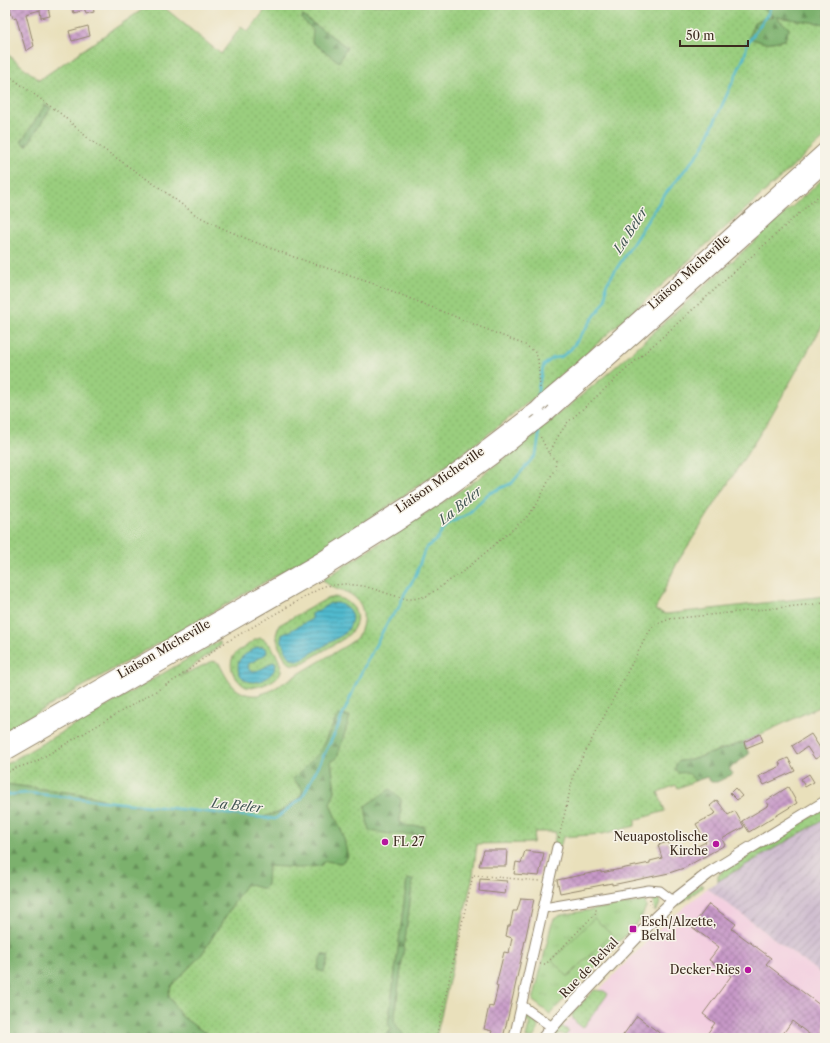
<svg xmlns="http://www.w3.org/2000/svg" width="830" height="1043" font-family="'Libre Caslon Text',serif">
	<defs>
		<pattern id="industrial-furrows" width="10" height="10" patternUnits="userSpaceOnUse"><rect width="10" height="10" fill="#cfbdcf"/><path d="M-1 1l2-2M0 10L10 0M9 11l2-2" fill="none" stroke="#a99aa7"/></pattern>
		<pattern id="grass-dots" width="8" height="8" patternUnits="userSpaceOnUse"><rect width="8" height="8" fill="#9ace7e"/><path d="M2 2h.1M6 6h.1" fill="none" stroke="#86b16c" stroke-width="1.8" stroke-linecap="round"/></pattern>
		<pattern id="forest-firs" width="22" height="20" patternUnits="userSpaceOnUse"><rect width="22" height="20" fill="#7bb16d"/><path d="M5 1l3.5 6h-7zM16 11l3.5 6h-7z" fill="#669059"/></pattern>
		<pattern id="park-tufts" width="24" height="20" patternUnits="userSpaceOnUse"><rect width="24" height="20" fill="#9ace7e"/><path d="M3 7l-1-3M5 7V3M7 7l1-3M15 17l-1-3M17 17v-4M19 17l1-3" fill="none" stroke="#86b16c"/></pattern>
		<pattern id="water-rules" width="6" height="5" patternUnits="userSpaceOnUse"><rect width="6" height="5" fill="#50b9ce"/><path d="M0 2.5h6" fill="none" stroke="#4497a7"/></pattern>
		<pattern id="building-cross-hatch" width="8" height="8" patternUnits="userSpaceOnUse"><rect width="8" height="8" fill="#c799c8"/><path d="M0 0l8 8M0 8l8-8" fill="none" stroke="#a37da2"/></pattern>
	</defs>
	<rect width="100%" height="100%" fill="#f7f3e8"/>
	<filter id="ink" filterUnits="userSpaceOnUse"><feTurbulence type="fractalNoise" baseFrequency=".025" numOctaves="2"/><feDisplacementMap in="SourceGraphic" scale="8" xChannelSelector="R" yChannelSelector="G"/><feConvolveMatrix kernelMatrix="1 2 1 2 8 2 1 2 1" color-interpolation-filters="sRGB"/></filter>
	<filter id="wash" filterUnits="userSpaceOnUse"><feTurbulence type="fractalNoise" baseFrequency=".012" numOctaves="4" result="noise"/><feDisplacementMap in="SourceGraphic" scale="16" xChannelSelector="R" yChannelSelector="G"/><feGaussianBlur stdDeviation="0.9" result="paint"/><feColorMatrix in="noise" values="0 0 0 0 0 0 0 0 0 0 0 0 0 0 0 0 0 1.4 0 .05"/><feComposite in="paint" operator="in"/></filter>
	<g filter="url(#wash)">
		<rect width="100%" height="100%" fill="#e9e0bb"/>
		<polygon fill="#f3cfe0" points="707,888 825,977 825,1038 568,1038 565,1036 569,1031 563,1027 572,1017 574,1021 604,991 599,990 662,926"/>
		<polygon fill="url(#industrial-furrows)" points="825,819 825,977 707,888 718,881"/>
		<g fill="url(#grass-dots)" stroke="#6a7c4e">
			<polygon points="149,5 161,5 221,54 241,27 248,32 269,5 759,5 774,16 749,38 765,43 785,40 775,16 825,24 825,137 577,362 509,418 457,458 386,508 319,551 5,731 5,52 39,80"/>
			<path d="M825,177V321L768,421L677,563L655,610L666,614L825,596V704L744,742L691,760L679,761C685,769 690,774 695,781L678,788L676,785L658,792L665,811L635,820V826L602,834L563,837L560,847H553L556,832H535L533,843L477,844L473,875L436,1038H398L392,1030L380,1038H259L258,1035L253,1038H215L199,1029L180,1015L168,994L171,986L202,954L246,883L264,889L268,866L325,861L341,863L343,835L330,804L335,791L331,761L338,715L319,753L293,779L303,790L300,797L280,812L259,818L114,803L89,795L5,784V765L219,641L221,645L180,676L213,661L219,663C227,680 236,697 258,695C262,694 266,692 270,691L347,645C350,643 354,640 357,637C366,625 366,605 353,596C346,591 343,591 336,589C331,588 327,583 323,580L475,481L529,439L612,370Z"/>
			<path d="M335,597C359,602 364,623 345,638L301,664L293,665L287,662L279,647L276,635L279,625L326,599Z"/>
			<path d="M261,638C268,641 272,647 276,654C278,659 282,665 281,671C279,681 255,690 246,687C241,685 239,681 235,677C231,671 229,660 235,654C237,651 242,649 245,647C250,643 255,639 261,638Z"/>
			<polygon points="825,808 825,819 718,881 718,876 725,868"/>
			<polygon points="701,884 704,886 679,905 677,903"/>
			<path d="M652,894C662,898 661,905 655,912Z"/>
			<path d="M594,990L604,991L608,994L583,1028C577,1023 572,1021 572,1013Z"/>
			<path d="M524,1017H527L537,1023C539,1030 536,1033 533,1038H526L530,1022L523,1020Z"/>
			<polygon points="559,1026 563,1027 569,1031 565,1036 560,1033 556,1038 548,1038"/>
		</g>
		<g fill="url(#forest-firs)" stroke="#5b6e46">
			<polygon points="759,5 825,5 825,24 776,17 789,28 785,40 765,43 749,38 754,22 773,16"/>
			<polygon points="303,16 347,47 339,62 312,42 313,30 301,18"/>
			<polygon points="45,105 51,108 27,146 21,142"/>
			<polygon points="338,715 350,716 337,758 331,761 335,791 330,804 343,835 348,857 341,863 325,861 320,866 299,868 268,866 267,885 264,889 246,884 202,954 171,986 168,994 180,1015 199,1029 215,1038 5,1038 5,784 89,795 114,803 259,818 280,812 300,797 303,790 293,779 319,753"/>
			<path d="M744,742L749,754L729,769L733,774L717,782H711L707,777L695,781C689,773 689,772 678,773L675,769L676,764L679,761L691,760Z"/>
			<polygon points="390,789 401,799 400,822 408,826 424,826 424,835 391,834 369,831 365,806"/>
			<polygon points="407,879 413,880 394,1022 406,1038 380,1038 392,1030 388,1024"/>
			<polygon points="322,954 329,956 324,972 317,970"/>
		</g>
		<polygon fill="url(#park-tufts)" stroke="#6a7c4e" points="645,901 646,907 640,920 550,1014 533,1001 551,926 554,919 561,915"/>
		<polygon fill="#9ace7e" stroke="#6a7c4e" points="594,918 611,934 568,977 552,960"/>
		<g fill="url(#water-rules)" stroke="#467276">
			<path d="M335,603C353,605 357,621 344,634L300,660C288,662 285,648 281,639L282,635L312,619V614L329,604Z"/>
			<path d="M257,647H263L266,649L267,652L266,654L250,663L248,665L249,670C257,674 266,666 273,662L276,663C276,675 259,685 248,681C239,679 235,665 241,658C245,654 252,651 257,647Z"/>
		</g>
		<g fill="none" stroke-linecap="round" stroke-linejoin="round">
			<g stroke="#50b9ce" stroke-width="2.5">
				<polyline points="538,401 538,389 542,371 544,365 553,358 561,357 571,349 606,300 606,285 662,198 702,149 745,55 747,44 769,12 770,5"/>
				<polyline points="5,795 28,793 275,819 302,798 336,731 360,675 388,621 398,609 405,593 415,577 425,549 436,540 448,524 468,514 488,494 512,483 536,454 539,437 538,428"/>
			</g>
		</g>
		<g id="blocks">
			<g fill="url(#building-cross-hatch)">
				<polygon points="9,5 51,5 51,7 48,8 50,16 41,18 40,10 26,14 34,46 26,51 16,17 13,18"/>
				<polygon points="71,5 95,5 95,7 93,7 94,12 86,14 85,10 74,13"/>
				<polygon points="88,26 90,36 72,41 69,31"/>
				<polygon points="760,734 763,741 746,748 744,742"/>
				<polygon points="811,734 824,754 815,759 807,747 797,754 792,746"/>
				<polygon points="788,758 795,771 764,785 759,776 781,766 779,762"/>
				<polygon points="809,774 814,782 805,787 801,779"/>
				<polygon points="788,787 797,803 749,832 742,821 769,805 766,801"/>
				<polygon points="735,788 742,796 737,800 730,793"/>
				<polygon points="717,800 728,815 735,811 744,827 722,839 725,845 684,868 669,873 612,885 612,883 560,893 557,880 601,871 601,873 650,863 650,861 662,858 658,845 668,842 672,855 678,852 679,855 706,842 696,824 716,813 710,806"/>
				<polygon points="484,850 507,850 506,866 479,866"/>
				<polygon points="525,851 544,853 539,876 514,874 516,862 521,863"/>
				<polygon points="480,879 507,881 505,894 479,891"/>
				<polygon points="521,898 534,899 513,996 503,1038 490,1038 492,1031 484,1029 489,1006 493,1007 498,986 496,985 504,952 509,953 512,938 506,936 508,926 510,926 513,911 517,911"/>
				<polygon points="709,904 736,924 732,929 771,958 766,964 825,1009 825,1038 814,1038 792,1021 780,1038 704,1038 715,1023 703,1014 731,976 709,960 719,947 692,927"/>
				<polygon points="637,1016 666,1038 621,1038"/>
			</g>
		</g>
	</g>
	<g filter="url(#ink)">
		<use href="#blocks" fill-opacity="0" stroke="#92856c" stroke-width="1"/>
		<g fill="none" stroke-linecap="round" stroke-linejoin="round">
			<defs>
				<g id="minor">
					<polyline points="544,908 649,890 660,891 673,901"/>
					<polyline points="521,1005 552,1027"/>
					<polyline points="514,1038 557,847"/>
				</g>
				<polyline id="major" points="543,1038 561,1017 656,917 673,901 709,873 825,802"/>
				<g id="highway">
					<polyline points="544,401 582,369 825,149"/>
					<polyline points="544,417 679,297 825,165"/>
					<polyline points="5,741 321,559 425,492 467,462 536,409"/>
					<polyline points="5,754 320,573 395,526 440,496 499,453 535,424"/>
				</g>
			</defs>
			<use href="#minor" stroke="#92856c" stroke-width="11"/>
			<use href="#major" stroke="#92856c" stroke-width="13"/>
			<use href="#highway" stroke="#92856c" stroke-width="15"/>
			<g stroke="#92856c" stroke-width="1.5" stroke-dasharray="1 3" stroke-linecap="butt">
				<polyline points="5,73 61,114 90,140 157,186 196,215 222,228 252,241 294,257 377,285 525,345 534,351 538,358 540,388"/>
				<polyline points="549,454 557,438 567,423 825,190"/>
				<polyline points="5,774 13,769 35,762 178,678 221,645 324,586 345,584 364,586 405,599 413,599 427,596 465,570 526,518 537,504 555,468 556,461 549,454 540,436"/>
				<polyline points="559,838 574,773 647,635 654,625 670,619 825,603"/>
				<polyline points="650,899 651,907"/>
				<polyline points="540,964 546,964 596,913 596,909"/>
				<polyline points="436,1038 473,875 539,881"/>
			</g>
			<use href="#minor" stroke="#fff" stroke-width="9"/>
			<use href="#major" stroke="#fff" stroke-width="11"/>
			<use href="#highway" stroke="#fff" stroke-width="13"/>
			<defs>
				<g id="highway-bridge">
					<polyline points="536,409 544,401"/>
					<polyline points="535,424 544,417"/>
				</g>
			</defs>
			<use href="#highway-bridge" stroke="#92856c" stroke-width="15" stroke-linecap="butt"/>
			<use href="#highway-bridge" stroke="#fff" stroke-width="13"/>
		</g>
	</g>
	<g fill="#b5179e" stroke="#f7f3e8" stroke-width="1.5">
		<circle cx="385" cy="842" r="4"/>
		<circle cx="716" cy="844" r="4"/>
		<rect x="629" y="925" width="8" height="8" rx="2"/>
		<circle cx="748" cy="970" r="4"/>
	</g>
	<g text-anchor="middle" stroke-width="3" stroke-linejoin="round" paint-order="stroke">
		<g font-size="12" fill="#3b2a1e" stroke="#f7f3e8">
			<text transform="translate(689 272) rotate(-42)" y="4">Liaison Micheville</text>
			<text transform="translate(440 480) rotate(-35)" y="4">Liaison Micheville</text>
			<text transform="translate(164 649) rotate(-30)" y="4">Liaison Micheville</text>
			<text transform="translate(589 968) rotate(-46)" y="4">Rue de Belval</text>
		</g>
		<g font-size="12" fill="#3b2a1e" stroke="#f7f3e8" text-anchor="end">
			<text x="708" y="841">Neuapostolische<tspan x="708" dy="14">Kirche</tspan></text>
			<text x="393" y="846" text-anchor="start">FL 27</text>
			<text x="641" y="926" text-anchor="start">Esch/Alzette,<tspan x="641" dy="14">Belval</tspan></text>
			<text x="740" y="974">Decker-Ries</text>
		</g>
		<g font-size="13" font-style="italic" fill="#415553" stroke="#f7f3e8">
			<text transform="translate(630 230) rotate(-57)" y="5">La Beler</text>
			<text transform="translate(460 505) rotate(-39)" y="5">La Beler</text>
			<text transform="translate(237 805) rotate(6)" y="5">La Beler</text>
		</g>
	</g>
	<rect width="830" height="1043" fill="none" stroke="#f7f3e8" stroke-width="20"/>
	<path d="M680 40v6h68v-6" fill="none" stroke="#3b2a1e" stroke-width="2"/>
	<text x="686" y="40" font-size="12" fill="#3b2a1e" stroke="#f7f3e8" stroke-width="3" paint-order="stroke">50 m</text>
</svg>
